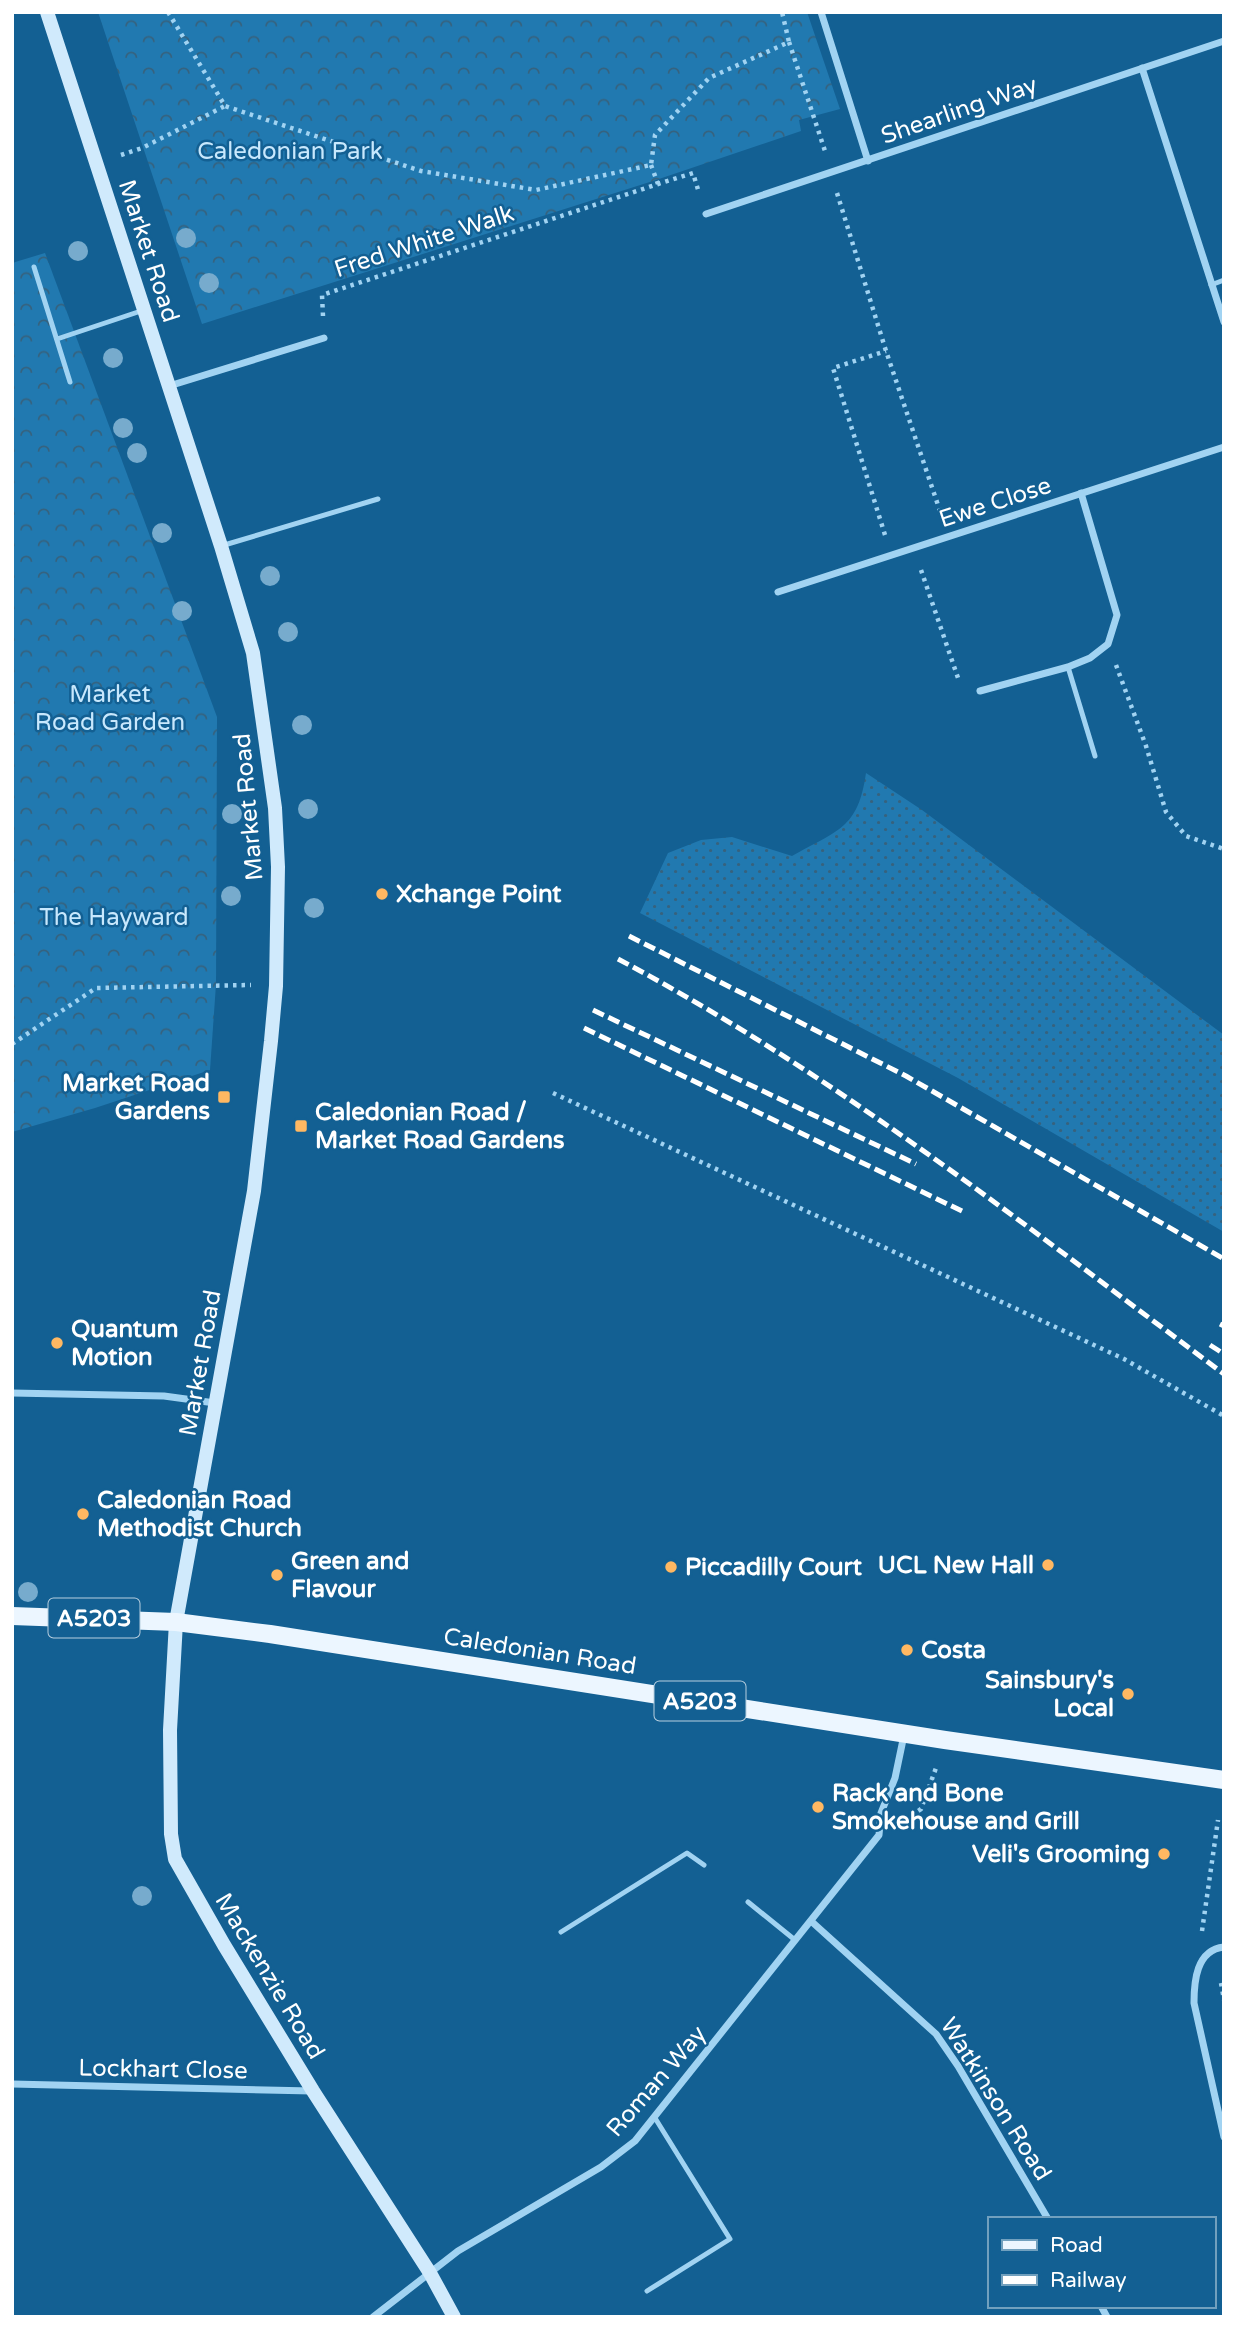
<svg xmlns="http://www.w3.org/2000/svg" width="1236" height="2329" font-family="'Varela Round',sans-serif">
	<defs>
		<pattern id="grass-dots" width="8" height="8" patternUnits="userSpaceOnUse" patternTransform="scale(1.75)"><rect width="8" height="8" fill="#2179b0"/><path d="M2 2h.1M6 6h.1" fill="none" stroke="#36627e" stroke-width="1.8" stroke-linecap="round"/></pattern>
		<pattern id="forest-crowns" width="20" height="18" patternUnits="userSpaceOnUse" patternTransform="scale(1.75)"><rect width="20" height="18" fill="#2179b0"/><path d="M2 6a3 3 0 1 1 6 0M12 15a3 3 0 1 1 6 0" fill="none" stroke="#36627e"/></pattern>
	</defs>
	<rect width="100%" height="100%" fill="#136093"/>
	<path fill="url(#grass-dots)" d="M866,773L922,810L1224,1035V1232L958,1078L640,913L668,853L701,840L732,837L792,856C838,830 858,829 866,773Z"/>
	<g fill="url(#forest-crowns)">
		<polygon points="98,12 807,12 840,109 799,120 801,131 656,180 202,324"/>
		<polygon points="45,253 217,717 216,984 210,1070 95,1108 12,1132 12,263"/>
	</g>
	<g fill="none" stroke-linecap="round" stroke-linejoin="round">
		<g stroke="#a1d3f2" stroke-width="4.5" stroke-dasharray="3.5 5" stroke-linecap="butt">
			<polyline points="168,12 225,106 421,171 536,190 651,165 655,135 709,78 789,42 782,12"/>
			<polyline points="789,42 825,151"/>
			<polyline points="121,155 142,148 225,106"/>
			<polyline points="651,165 658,184"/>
			<polyline points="837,193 886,351 941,514"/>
			<polyline points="323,316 322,295 658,184 693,173 699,193"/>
			<polyline points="885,535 833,368 886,351"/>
			<polyline points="921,570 958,678 961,680"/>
			<polyline points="1116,665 1146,746 1166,812 1186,836 1224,849"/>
			<polyline points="12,1044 96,988 251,985"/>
			<polyline points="553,1093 1124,1359 1224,1416"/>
			<polyline points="904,1820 921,1809 936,1768"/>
			<polyline points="1202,1931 1218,1820"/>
			<polyline points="1221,1983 1224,2000"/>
		</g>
		<g stroke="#a1d3f2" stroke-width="5">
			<polyline points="34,267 70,382"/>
			<polyline points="1211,285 1224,280"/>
			<polyline points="57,339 141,311"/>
			<polyline points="221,546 378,499"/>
			<polyline points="1068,667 1095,756"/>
			<polyline points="748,1902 795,1940"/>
			<polyline points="561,1932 687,1853 704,1865"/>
			<polyline points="647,2291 730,2239 655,2118"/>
		</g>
		<g stroke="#a1d3f2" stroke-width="7">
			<polyline points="821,12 868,161"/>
			<polyline points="1142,68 1224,322"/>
			<polyline points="706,214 1224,41"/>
			<polyline points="169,386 324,338"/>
			<polyline points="778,592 1224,447"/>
			<polyline points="980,691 1068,667 1090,658 1108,644 1117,615 1081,493"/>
			<polyline points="12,1393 164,1396 215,1403"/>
			<polyline points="811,1921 936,2034 958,2066 1048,2219"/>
			<path d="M1224,1947C1196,1950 1194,1982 1194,2003L1224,2137"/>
			<polyline points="12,2084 312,2091"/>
			<polyline points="1101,2306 1107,2317"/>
			<polyline points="373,2317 458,2251 601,2167 635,2141 879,1835 881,1813 895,1778 904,1735"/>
		</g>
		<polyline stroke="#d0eafc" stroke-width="14" points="47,12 221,546 253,653 275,808 278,867 276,986 271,1041 254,1191 176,1622 170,1730 171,1834 175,1859 224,1945 313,2091 430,2273 454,2317"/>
		<polyline stroke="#ecf6ff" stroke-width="18" points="12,1616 176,1622 270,1634 945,1740 1224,1780"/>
		<g stroke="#fff" stroke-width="5" stroke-dasharray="12 5" stroke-linecap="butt">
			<polyline points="629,936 906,1076 1224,1259"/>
			<path d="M618,959C835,1074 1027,1227 1224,1374"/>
			<polyline points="593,1010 916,1164"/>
			<polyline points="584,1028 966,1213"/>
			<polyline points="1220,1324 1224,1326"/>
			<polyline points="1210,1345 1224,1354"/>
		</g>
	</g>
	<g fill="#77abcd">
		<circle cx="186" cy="238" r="10"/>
		<circle cx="78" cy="251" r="10"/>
		<circle cx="209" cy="283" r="10"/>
		<circle cx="113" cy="358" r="10"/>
		<circle cx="123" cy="428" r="10"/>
		<circle cx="137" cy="453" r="10"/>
		<circle cx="162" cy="533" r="10"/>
		<circle cx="270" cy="576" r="10"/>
		<circle cx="182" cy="611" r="10"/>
		<circle cx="288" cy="632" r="10"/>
		<circle cx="302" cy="725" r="10"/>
		<circle cx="308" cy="809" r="10"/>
		<circle cx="232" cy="814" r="10"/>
		<circle cx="231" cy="896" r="10"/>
		<circle cx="314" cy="908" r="10"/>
		<circle cx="28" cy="1592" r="10"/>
		<circle cx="142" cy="1896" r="10"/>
	</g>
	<g fill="#ffb862" stroke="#136093" stroke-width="2.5">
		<circle cx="382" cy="894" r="7"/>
		<rect x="217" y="1090" width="14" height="14" rx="3.5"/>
		<rect x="294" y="1119" width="14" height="14" rx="3.5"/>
		<circle cx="57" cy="1343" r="7"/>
		<circle cx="83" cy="1514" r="7"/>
		<circle cx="1048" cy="1565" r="7"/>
		<circle cx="671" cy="1567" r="7"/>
		<circle cx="277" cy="1575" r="7"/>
		<circle cx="907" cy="1650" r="7"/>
		<circle cx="1128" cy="1694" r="7"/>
		<circle cx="818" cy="1807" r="7"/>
		<circle cx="1164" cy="1854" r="7"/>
	</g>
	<g text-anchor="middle" stroke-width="5" stroke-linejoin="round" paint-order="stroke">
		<g fill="#136093" stroke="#b8cfdf" stroke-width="2">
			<rect x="48.5" y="1598.5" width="91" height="39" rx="5"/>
			<rect x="654.5" y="1681.5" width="91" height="39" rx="5"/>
		</g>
		<g font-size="23" font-weight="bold" fill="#fff">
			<text x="94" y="1626">A5203</text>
			<text x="700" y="1709">A5203</text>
		</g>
		<g font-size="24" fill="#fff" stroke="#136093">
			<text transform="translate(959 110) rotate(-19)" y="8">Shearling Way</text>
			<text transform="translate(424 241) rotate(-18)" y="8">Fred White Walk</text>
			<text transform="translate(149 251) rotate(72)" y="8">Market Road</text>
			<text transform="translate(995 502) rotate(-18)" y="8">Ewe Close</text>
			<text transform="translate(248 807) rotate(-95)" y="8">Market Road</text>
			<text transform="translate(200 1363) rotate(-80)" y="8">Market Road</text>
			<text transform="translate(540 1651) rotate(9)" y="8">Caledonian Road</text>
			<text transform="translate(270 1976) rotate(59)" y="8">Mackenzie Road</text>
			<text transform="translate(163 2069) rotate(1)" y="8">Lockhart Close</text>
			<text transform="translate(656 2081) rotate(-49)" y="8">Roman Way</text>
			<text transform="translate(996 2099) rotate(58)" y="8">Watkinson Road</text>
		</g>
		<g font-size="24" fill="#c8e8fd" stroke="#136093">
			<text x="290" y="159">Caledonian Park</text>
			<text x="110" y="702">Market<tspan x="110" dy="28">Road Garden</tspan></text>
			<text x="114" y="925">The Hayward</text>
		</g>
		<g font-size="24" font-weight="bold" fill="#fff" stroke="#136093" text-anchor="start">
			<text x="396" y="902">Xchange Point</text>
			<text x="210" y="1091" text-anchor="end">Market Road<tspan x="210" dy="28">Gardens</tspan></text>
			<text x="315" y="1120">Caledonian Road /<tspan x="315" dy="28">Market Road Gardens</tspan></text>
			<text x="71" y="1337">Quantum<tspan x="71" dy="28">Motion</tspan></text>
			<text x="97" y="1508">Caledonian Road<tspan x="97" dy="28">Methodist Church</tspan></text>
			<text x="291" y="1569">Green and<tspan x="291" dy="28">Flavour</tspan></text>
			<text x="1034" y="1573" text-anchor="end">UCL New Hall</text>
			<text x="685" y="1575">Piccadilly Court</text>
			<text x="921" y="1658">Costa</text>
			<text x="1114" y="1688" text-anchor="end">Sainsbury's<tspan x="1114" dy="28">Local</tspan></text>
			<text x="832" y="1801">Rack and Bone<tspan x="832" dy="28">Smokehouse and Grill</tspan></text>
			<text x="1150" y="1862" text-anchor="end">Veli's Grooming</text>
		</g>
	</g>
	<rect width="1236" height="2329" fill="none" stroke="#ffffff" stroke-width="28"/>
	<rect x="988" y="2217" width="228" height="91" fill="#136093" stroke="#71a0be" stroke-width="2"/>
	<rect x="1002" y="2240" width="35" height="10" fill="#ecf6ff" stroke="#71a0be" stroke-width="2"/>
	<text x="1050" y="2252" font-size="21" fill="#ffffff">Road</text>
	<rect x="1002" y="2275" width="35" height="10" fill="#ffffff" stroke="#71a0be" stroke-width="2"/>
	<text x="1050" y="2287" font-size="21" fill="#ffffff">Railway</text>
</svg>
